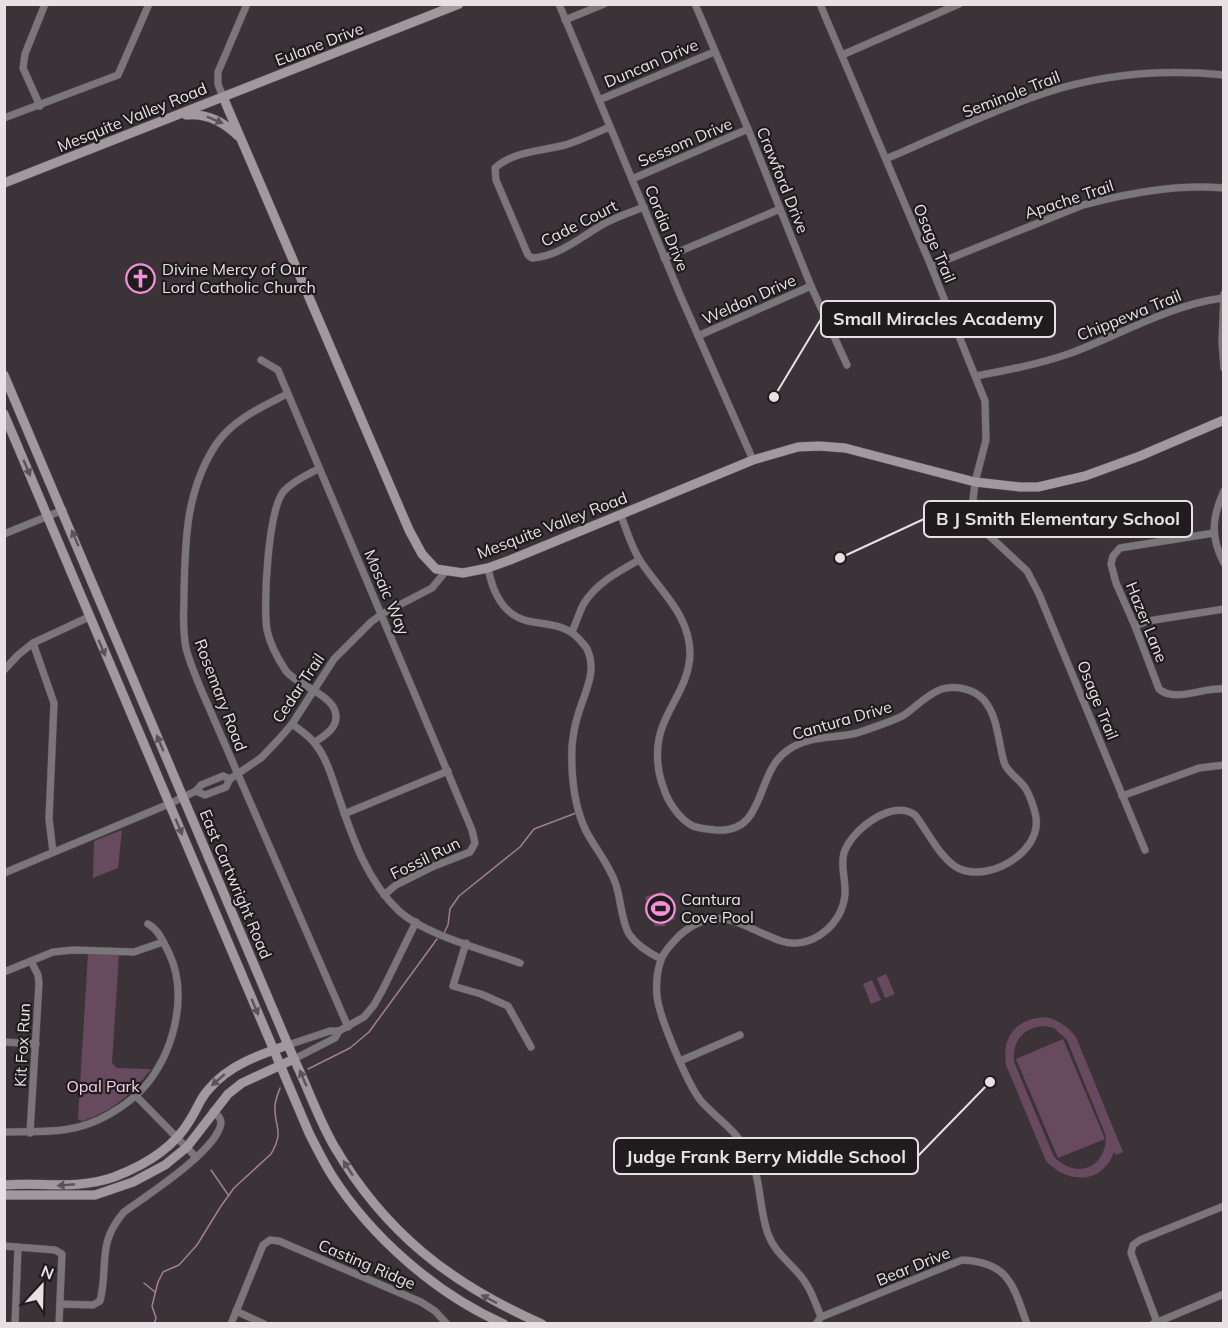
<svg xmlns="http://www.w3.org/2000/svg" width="1228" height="1328" font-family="Mulish,sans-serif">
	<rect width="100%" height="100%" fill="#3b3338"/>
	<g fill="#684a5f" fill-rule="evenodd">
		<polygon points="122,830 118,868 93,878 94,841"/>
		<polygon points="664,891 675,919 665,923 665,926 655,926 645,897"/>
		<path d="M88,953L119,954L112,1063L117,1068L151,1069C133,1094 111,1112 82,1121L78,1119Z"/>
		<polygon points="886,974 895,994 885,998 877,978"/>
		<polygon points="872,980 881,1000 871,1004 863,984"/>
		<path d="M1046,1017C1060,1021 1067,1026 1076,1037L1123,1152L1116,1155L1114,1152C1102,1185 1068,1184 1046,1161L1006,1065C1002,1035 1016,1019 1046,1017ZM1045,1026L1054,1028L1067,1040L1106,1136C1106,1168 1077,1180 1054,1157L1014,1062C1012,1041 1023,1027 1045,1026Z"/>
		<polygon points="1063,1039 1105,1139 1058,1158 1016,1059"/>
	</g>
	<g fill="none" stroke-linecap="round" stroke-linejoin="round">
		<g stroke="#a47d98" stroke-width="1.5">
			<polyline points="444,933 448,925 450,909 459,896 520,847 534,829 576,813"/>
			<polyline points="308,1069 350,1048 369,1032 437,939"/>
			<polyline points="211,1170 229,1196"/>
			<polyline points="144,1283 155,1292"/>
			<path d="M154,1324L156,1318L152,1306L158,1282L163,1272L179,1265L197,1245L221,1206L234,1188L271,1154C285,1130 274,1128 275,1107C275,1100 278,1094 280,1088"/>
		</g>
		<defs>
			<g id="street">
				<polyline points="559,4 681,297 753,460"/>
				<polyline points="695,4 748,129 811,286 847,365"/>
				<polyline points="820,4 931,266 985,401 986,440 975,482 973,500 981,528 1027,571 1039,594 1145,850"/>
				<polyline points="565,20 604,4"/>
				<polyline points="842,55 959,4"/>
				<polyline points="223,97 218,84 218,72 247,4"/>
				<polyline points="599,100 714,52"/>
				<polyline points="40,106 23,68 25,54 45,4"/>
				<polyline points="4,118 118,75 149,4"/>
				<path d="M610,127C594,133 578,142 561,146C539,151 513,152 495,168L496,180L528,255L532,258C557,257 580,238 600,226C613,218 629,213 644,207"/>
				<path d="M886,159C937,137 989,112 1042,94C1101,74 1163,69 1224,75"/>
				<polyline points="632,179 748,129"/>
				<polyline points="664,258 780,209"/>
				<path d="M931,266L1083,205C1129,193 1176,184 1224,188"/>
				<polyline points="1224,294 1222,342 1224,368"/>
				<polyline points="698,336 811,286"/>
				<polyline points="261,360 278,370 472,830 475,843 470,852 432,867 396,885 384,895"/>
				<path d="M976,376C1008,370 1040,364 1071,353C1120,335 1169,305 1223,298"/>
				<path d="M287,394C262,407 234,419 217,443C186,489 185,540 184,593C184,612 182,629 186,648C189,661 195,674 200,687L348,1027"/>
				<path d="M1224,491C1212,517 1210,537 1224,563"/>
				<path d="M621,516C627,531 632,549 641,562C661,592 690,615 690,654C689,682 673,700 663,725C655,745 656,769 664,789C668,802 679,818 691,825C698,829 708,829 716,830C767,834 754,773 788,750C809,735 833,739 857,733C866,730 896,720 904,715C916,707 927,694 942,689C956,685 974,689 984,700C998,717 998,741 1004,762C1007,773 1020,779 1026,789C1030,796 1035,810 1036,818C1041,852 990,882 960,869C942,862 927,830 915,815C893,798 851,830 844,853C840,866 846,880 845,894C843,924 811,951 781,941C743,928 719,901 680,935C673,942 664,951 661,960C657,971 656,985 657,996C659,1017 688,1085 701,1101C716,1118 736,1130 747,1151C762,1177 758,1206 768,1234C774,1251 787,1260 798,1273C810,1286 815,1302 821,1317"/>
				<path d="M1214,533L1120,548L1113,556L1111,564L1116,583L1135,626L1159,689C1175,703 1203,687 1224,689"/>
				<polyline points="4,534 63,510"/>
				<path d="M488,568C493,594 504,618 533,622C551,625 566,625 579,639C581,642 586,646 587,649C598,672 584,693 578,715C575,724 573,736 572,746C571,773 574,806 586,831C595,848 608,863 615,882C621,897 621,921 629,934C637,946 649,953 661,959"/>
				<polyline points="1135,626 1148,621 1224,609"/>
				<path d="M572,632C576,623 579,613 583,605C595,584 619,571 639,560"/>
				<polyline points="33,643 54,703 49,819 53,852"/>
				<polyline points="4,670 18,655 33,643 89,617"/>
				<path d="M292,724C300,730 310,736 316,745C327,759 332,778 338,795C352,836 366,880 399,911C425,935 485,950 520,963"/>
				<path d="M315,742C326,735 340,726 335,711C330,694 297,685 286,671C278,659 270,644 267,630C263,605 268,509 284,491C293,481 307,475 318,469"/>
				<polyline points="196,791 205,795 226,787 230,779 261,758 280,738 292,724 334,659 371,622 382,614 432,588 446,571"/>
				<polyline points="1122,796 1199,768 1224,765"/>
				<polyline points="344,814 448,771"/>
				<polyline points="4,873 169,804 196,791 201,785 223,776 230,779"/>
				<polyline points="466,943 453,986 481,994 508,1006 531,1047"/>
				<polyline points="4,972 53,952 74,950 134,952 163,942"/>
				<polyline points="4,1042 36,1044"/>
				<polyline points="288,1045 330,1031 339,1031"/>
				<polyline points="294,1059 335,1038 339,1031 364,1017 374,1005 383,989 416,922"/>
				<polyline points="680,1061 740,1035"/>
				<polyline points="136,1096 196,1157"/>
				<path d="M4,1132C42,1131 73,1135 108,1115C124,1106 139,1095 150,1080C175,1046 188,993 169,953C163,942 159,930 148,924"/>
				<polyline points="30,1133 39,983 38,975 31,961"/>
				<polyline points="4,1246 55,1250 62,1254 59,1324"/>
				<path d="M60,1304L93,1305L100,1301C109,1266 96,1244 124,1212C146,1196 218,1150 221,1123C221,1117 217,1115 213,1111"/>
				<polyline points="236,1311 264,1324"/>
				<polyline points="1157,1322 1131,1253 1133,1245 1140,1240 1224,1206"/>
				<polyline points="15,1324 18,1247"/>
				<polyline points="231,1324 263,1245 270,1240 279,1241 421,1302 435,1311 447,1324"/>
				<path d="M816,1324L821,1317L962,1260C1009,1262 1013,1285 1027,1324"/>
				<polyline points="1153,1324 1224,1294"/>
			</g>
			<g id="secondary">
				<polyline points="223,97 409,530 422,554 436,569 463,573 488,568 510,560 753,460 798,447 819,446 845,448 975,482 1020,487 1038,487 1085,476 1140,456 1224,420"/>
				<path d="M186,115C206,113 223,121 238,136"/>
				<polyline points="4,183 459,4"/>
				<path d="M4,375L294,1059C308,1088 318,1118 334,1146C385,1233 451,1284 542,1324"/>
				<path d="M4,414L309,1133C316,1147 323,1161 331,1174C371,1237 436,1294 504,1324"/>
				<path d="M4,1185C42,1182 77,1190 114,1177C143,1166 174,1148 190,1120C197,1110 200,1098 209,1089C229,1065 259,1055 288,1045"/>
				<polyline points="4,1195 95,1195 133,1182 165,1165 187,1147 228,1094 242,1083 294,1059"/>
			</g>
		</defs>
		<use href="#street" stroke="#574f54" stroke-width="8"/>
		<use href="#secondary" stroke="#574f54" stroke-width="10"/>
		<use href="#street" stroke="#7a7679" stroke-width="7"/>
		<use href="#secondary" stroke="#a1999e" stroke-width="9"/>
	</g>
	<defs><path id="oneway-solid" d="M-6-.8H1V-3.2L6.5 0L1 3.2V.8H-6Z" transform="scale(1.5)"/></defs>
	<g fill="#5a5458">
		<use href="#oneway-solid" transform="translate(215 120) rotate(23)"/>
		<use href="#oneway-solid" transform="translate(27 468) rotate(67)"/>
		<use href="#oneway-solid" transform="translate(75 538) rotate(-113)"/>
		<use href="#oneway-solid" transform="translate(102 648) rotate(67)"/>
		<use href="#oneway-solid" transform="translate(160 743) rotate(-113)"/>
		<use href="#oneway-solid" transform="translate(179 827) rotate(67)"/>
		<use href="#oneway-solid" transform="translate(255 1007) rotate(67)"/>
		<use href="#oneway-solid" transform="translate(303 1078) rotate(-114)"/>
		<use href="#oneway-solid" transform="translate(218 1080) rotate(139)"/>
		<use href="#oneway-solid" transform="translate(348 1168) rotate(-123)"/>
		<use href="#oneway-solid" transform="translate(66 1185) rotate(175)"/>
		<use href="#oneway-solid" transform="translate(489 1299) rotate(-152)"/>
	</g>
	<defs>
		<symbol id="church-ring" viewBox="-11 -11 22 22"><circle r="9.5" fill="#201c1e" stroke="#f391d6" stroke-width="1.5"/><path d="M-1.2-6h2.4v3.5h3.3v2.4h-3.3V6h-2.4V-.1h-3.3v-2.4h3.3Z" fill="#f391d6"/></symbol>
		<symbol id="stadium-ring" viewBox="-11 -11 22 22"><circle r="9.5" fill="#201c1e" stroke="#f391d6" stroke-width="1.5"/><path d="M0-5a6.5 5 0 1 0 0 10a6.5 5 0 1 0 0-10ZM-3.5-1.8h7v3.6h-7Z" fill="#f391d6"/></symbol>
	</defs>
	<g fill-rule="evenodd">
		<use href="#church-ring" x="124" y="262" width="33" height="33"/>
		<use href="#stadium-ring" x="644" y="892" width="33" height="33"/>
	</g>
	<g text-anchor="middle" stroke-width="4.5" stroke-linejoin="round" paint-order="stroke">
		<g font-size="16" fill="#e7e1e4" stroke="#201c1e">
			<text transform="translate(319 44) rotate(-21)" y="6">Eulane Drive</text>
			<text transform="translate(651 63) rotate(-23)" y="6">Duncan Drive</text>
			<text transform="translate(1011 94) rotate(-21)" y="6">Seminole Trail</text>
			<text transform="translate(132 117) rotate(-22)" y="6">Mesquite Valley Road</text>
			<text transform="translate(685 142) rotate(-23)" y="6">Sessom Drive</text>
			<text transform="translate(783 180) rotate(68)" y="6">Crawford Drive</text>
			<text transform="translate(1069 199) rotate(-18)" y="6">Apache Trail</text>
			<text transform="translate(579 223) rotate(-27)" y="6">Cade Court</text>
			<text transform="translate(667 228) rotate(68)" y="6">Cordia Drive</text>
			<text transform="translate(935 243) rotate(67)" y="6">Osage Trail</text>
			<text transform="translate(749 299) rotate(-24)" y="6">Weldon Drive</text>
			<text transform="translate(1129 315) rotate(-22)" y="6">Chippewa Trail</text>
			<text transform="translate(552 525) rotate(-21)" y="6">Mesquite Valley Road</text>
			<text transform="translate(387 592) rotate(67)" y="6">Mosaic Way</text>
			<text transform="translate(1147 622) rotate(68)" y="6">Hazer Lane</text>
			<text transform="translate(298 688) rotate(-56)" y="6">Cedar Trail</text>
			<text transform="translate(221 695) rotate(69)" y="6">Rosemary Road</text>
			<text transform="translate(1098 700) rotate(68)" y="6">Osage Trail</text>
			<text transform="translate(842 720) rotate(-16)" y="6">Cantura Drive</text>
			<text transform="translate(425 858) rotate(-26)" y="6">Fossil Run</text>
			<text transform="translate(236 884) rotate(67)" y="6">East Cartwright Road</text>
			<text transform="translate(22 1045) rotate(-87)" y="6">Kit Fox Run</text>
			<text transform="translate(367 1264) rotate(23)" y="6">Casting Ridge</text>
			<text transform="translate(913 1266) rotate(-22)" y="6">Bear Drive</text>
		</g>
		<g font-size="16" fill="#e7e1e4" stroke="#201c1e" text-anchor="start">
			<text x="162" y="275">Divine Mercy of Our<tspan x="162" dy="18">Lord Catholic Church</tspan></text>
			<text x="681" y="905">Cantura<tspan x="681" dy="18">Cove Pool</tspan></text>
		</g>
		<g font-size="16" fill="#ffceef" stroke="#201c1e">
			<text x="103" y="1092">Opal Park</text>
		</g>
	</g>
	<path fill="none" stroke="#e7e1e4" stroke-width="2" d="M774 397L821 319M840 558L924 519M990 1082L918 1156"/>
	<g fill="#e7e1e4" stroke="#201c1e" stroke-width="2">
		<circle cx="774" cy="397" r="6"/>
		<circle cx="840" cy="558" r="6"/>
		<circle cx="990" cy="1082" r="6"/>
	</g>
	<g fill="#201c1e" stroke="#e7e1e4" stroke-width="2">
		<rect x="821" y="301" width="234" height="36" rx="6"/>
		<rect x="924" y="501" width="268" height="36" rx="6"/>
		<rect x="614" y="1138" width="304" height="36" rx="6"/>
	</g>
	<g font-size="18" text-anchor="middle" font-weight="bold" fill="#e7e1e4">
		<text x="938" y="325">Small Miracles Academy</text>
		<text x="1058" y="525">B J Smith Elementary School</text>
		<text x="766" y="1163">Judge Frank Berry Middle School</text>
	</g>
	<rect width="1228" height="1328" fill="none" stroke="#e7e1e4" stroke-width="12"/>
	<g transform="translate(42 1286) rotate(22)" stroke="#201c1e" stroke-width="4.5" paint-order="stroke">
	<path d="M0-4.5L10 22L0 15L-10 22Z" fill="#e7e1e4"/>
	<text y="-9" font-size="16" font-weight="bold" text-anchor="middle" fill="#e7e1e4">N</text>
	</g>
</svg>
